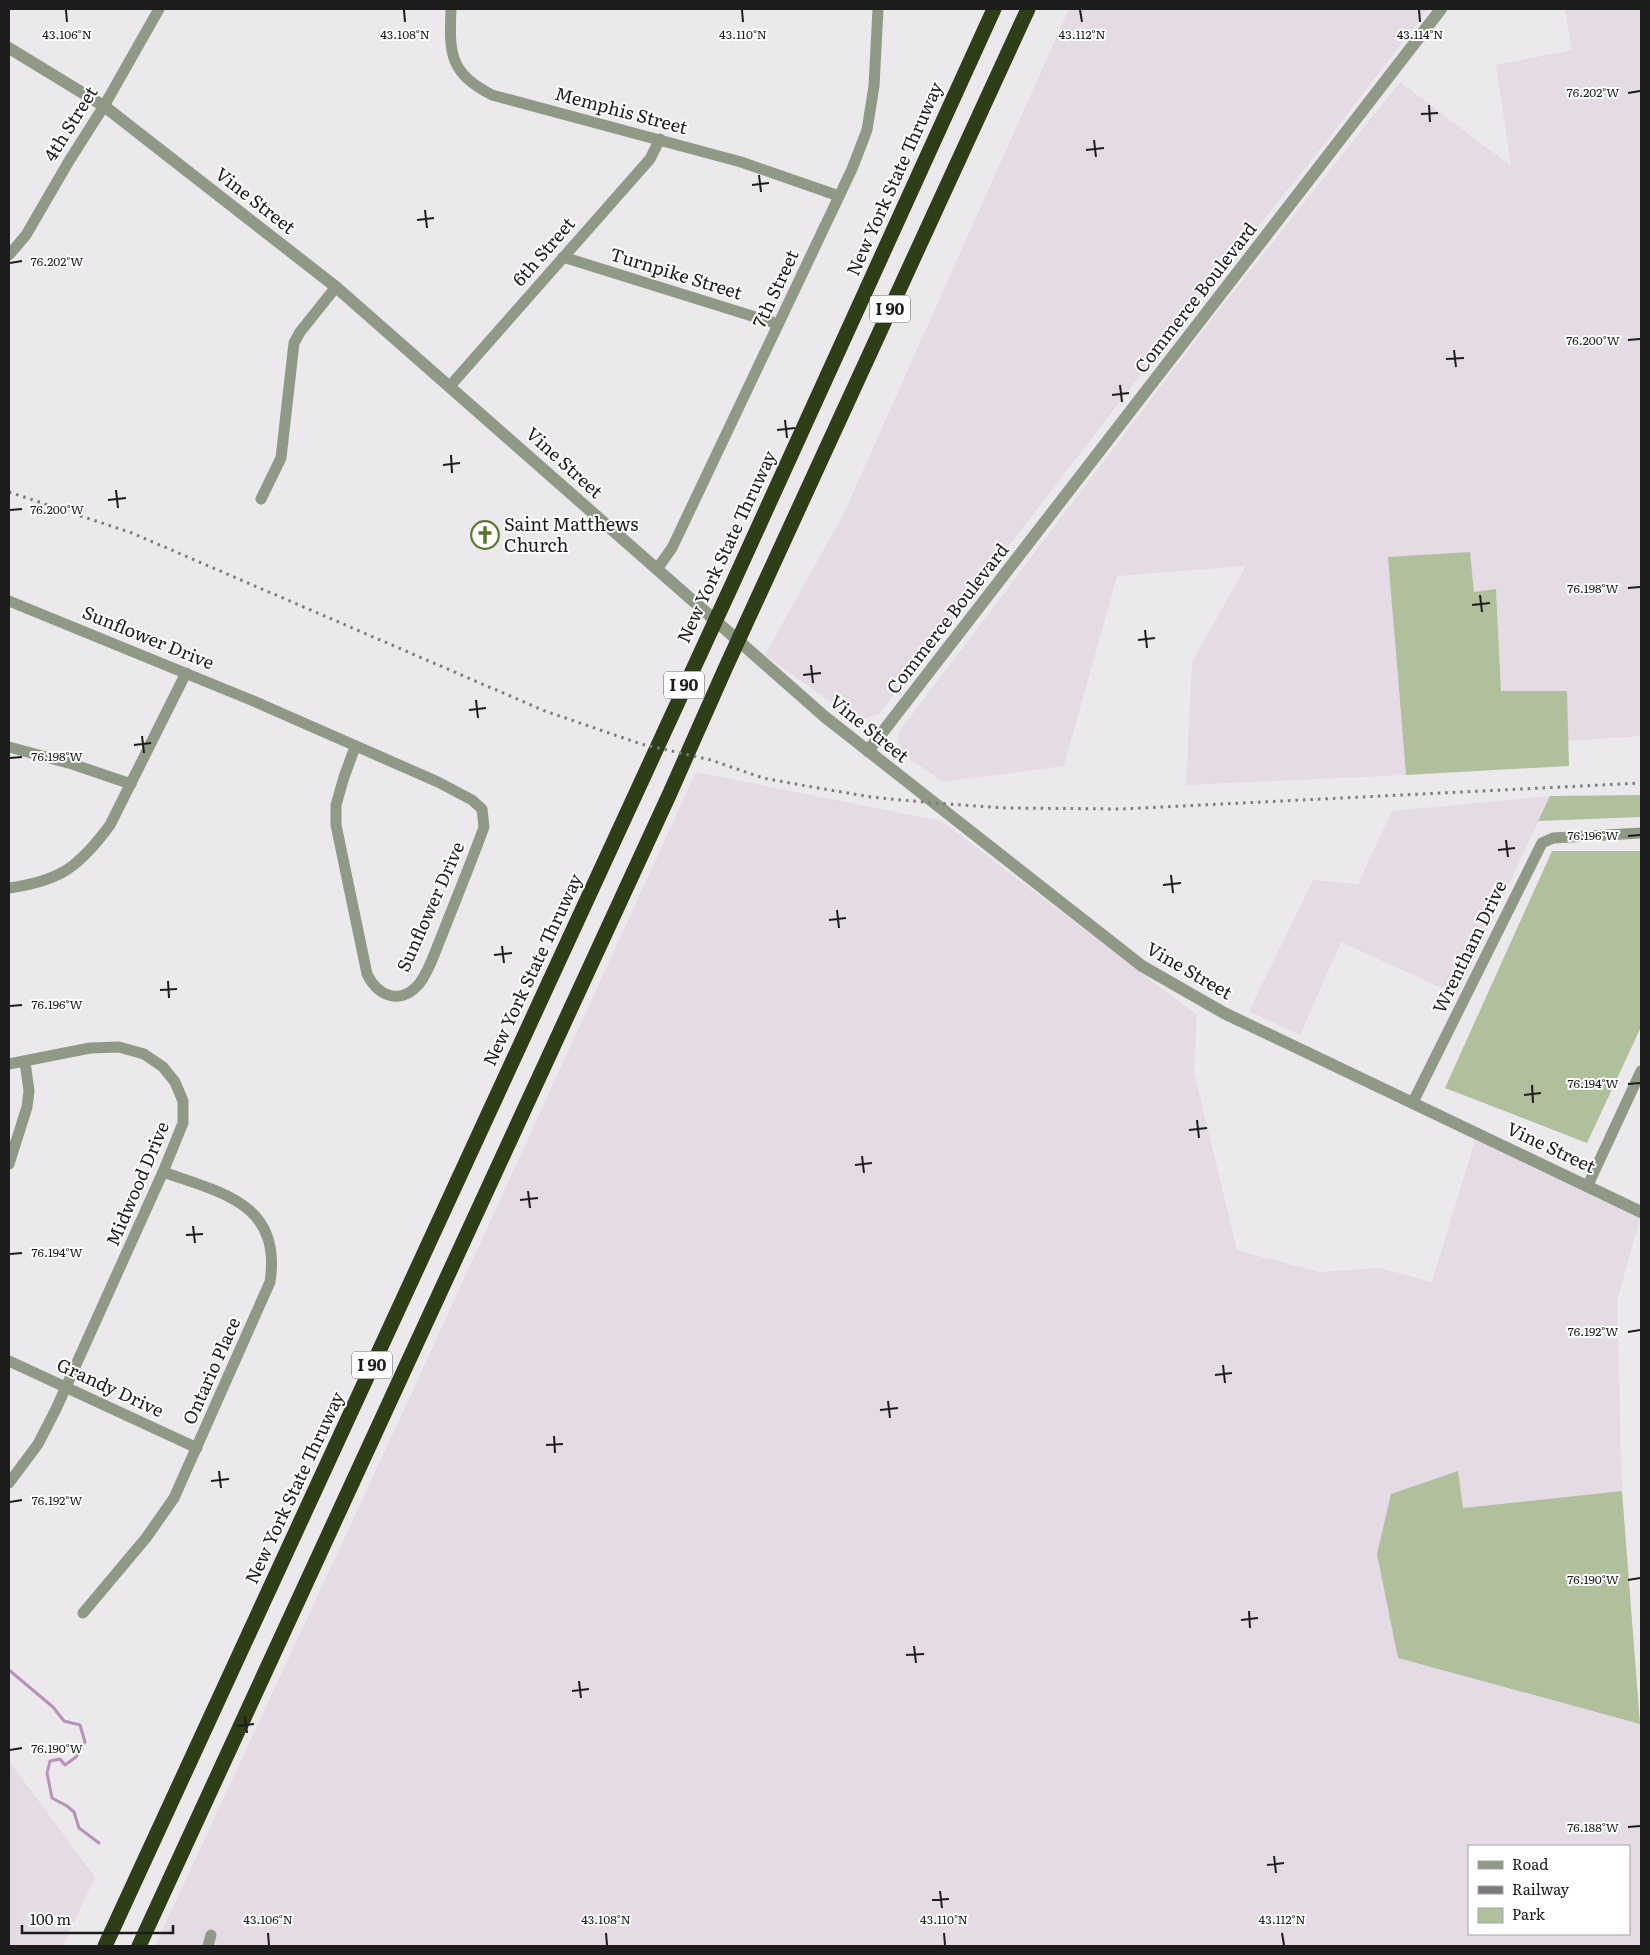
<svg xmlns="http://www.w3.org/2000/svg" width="1650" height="1955" font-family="Literata,serif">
	<rect width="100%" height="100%" fill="#ece9ec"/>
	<g fill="#e4dbe4" fill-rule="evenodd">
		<polygon points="1069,9 1428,9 1314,157 1186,316 879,714 857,721 765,655 844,513"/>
		<polygon points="1565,9 1641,9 1641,736 1568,741 1567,691 1501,691 1496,590 1474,592 1469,552 1394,638 1406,775 1186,785 1192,662 1246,566 1117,576 1064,766 943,782 900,752 898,733 1211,320 1400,82 1511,166 1496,65 1572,50"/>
		<path d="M696,772L941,821L1197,1015L1194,1072L1237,1250L1319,1272L1380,1268L1432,1282L1475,1140L1640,1219L1617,1301L1622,1491L1463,1508L1457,1471L1398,1658L1640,1724L1641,1946H155L408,1401ZM1469,1846H1629V1934H1469Z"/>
		<polygon points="1550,796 1457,995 1341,942 1300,1035 1249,1011 1313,880 1358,884 1392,811"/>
		<polygon points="9,1761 95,1877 63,1946 9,1946"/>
	</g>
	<g fill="#b0c09d">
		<polygon points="1470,552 1474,592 1496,589 1501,691 1567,691 1569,766 1406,775 1388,557"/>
		<polygon points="1641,795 1641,817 1538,821 1550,796"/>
		<polygon points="1552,851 1641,851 1641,1027 1587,1143 1445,1088"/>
		<polygon points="1458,1471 1463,1508 1622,1491 1640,1724 1398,1658 1377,1554 1391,1494"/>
	</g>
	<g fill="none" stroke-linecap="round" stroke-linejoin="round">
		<polyline stroke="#b793b7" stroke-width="3" points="9,1670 53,1707 64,1721 80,1725 85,1742 76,1757 65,1765 60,1759 50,1761 47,1773 52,1798 67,1806 74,1812 79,1828 99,1843"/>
		<g stroke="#8f9985" stroke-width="11">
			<path d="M451,9C449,55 450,73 492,95L741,162L839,196"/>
			<polyline points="9,255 26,235 69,161 104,106 159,9"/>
			<polyline points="563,257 778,324"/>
			<polyline points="450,386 650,159 660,139"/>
			<polyline points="261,499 281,458 294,343 300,332 336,287"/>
			<polyline points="657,569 672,548 852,169 867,130 874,86 878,9"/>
			<path d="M9,601L251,700L438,782L472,800L482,809L484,827C471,863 456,899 442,935C435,951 430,970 419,984C401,1005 378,997 367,974L336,825V805L344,777L355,747"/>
			<polyline points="9,747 72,764 131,784"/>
			<path d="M9,888C60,881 79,867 110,825L186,673"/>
			<polyline points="9,1064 90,1048 119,1047 144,1054 163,1067 175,1082 183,1101 183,1123 163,1172 56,1409 38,1444 9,1483"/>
			<polyline points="1413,1102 1542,843 1553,838 1641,833"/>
			<polyline points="9,1164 27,1107 29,1091 25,1062"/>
			<polyline points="1588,1185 1641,1071"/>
			<polyline points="9,1361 197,1448"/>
			<path d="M83,1613L146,1538L174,1498L270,1282C282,1204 223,1193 163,1172"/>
			<polyline points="208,1946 211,1935"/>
		</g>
		<g stroke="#8f9985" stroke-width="12">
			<polyline points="9,48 104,106 336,287 825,717 1142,966 1224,1013 1641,1212"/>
			<polyline points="868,751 1441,9"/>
		</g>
		<g stroke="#2e3e16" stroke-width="15">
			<polyline points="105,1946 731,587 994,9"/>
			<polyline points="139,1946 670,793 725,669 1028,9"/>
		</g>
		<polyline stroke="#7c7a7c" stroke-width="3" stroke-dasharray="2.5 5" stroke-linecap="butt" points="9,492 132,533 545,711 641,744 711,760 763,778 801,785 871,797 933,803 1007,808 1122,809 1641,783"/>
	</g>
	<path fill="none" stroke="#1d1c1d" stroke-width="2" d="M66,10L67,22M404,10L405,22M742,10L743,22M1080,10L1082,22M1419,10L1420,22M1628,93L1640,91M1429,105L1430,122M1421,114L1438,113M1094,140L1096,157M1086,150L1104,148M759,175L761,192M752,185L769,183M425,210L427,228M417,220L434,218M10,263L22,261M1628,340L1640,339M1454,350L1456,367M1446,359L1464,358M1120,385L1122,402M1112,395L1129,393M785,420L787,438M777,430L795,428M451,455L452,473M443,465L460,463M116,490L118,508M108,500L126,498M10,510L22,509M1628,588L1640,587M1480,595L1482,612M1472,605L1490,603M1145,630L1147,648M1138,640L1155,638M811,665L813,683M803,675L821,673M476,700L478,718M469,710L486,708M142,736L144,753M134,745L151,743M10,758L22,757M1628,836L1640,835M1506,840L1508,857M1498,850L1515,848M1171,875L1173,893M1163,885L1181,883M837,910L839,928M829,920L846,918M502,946L504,963M494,955L512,953M168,981L169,998M160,990L177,989M10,1006L22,1005M1628,1084L1640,1083M1532,1085L1533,1103M1524,1095L1541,1093M1197,1120L1199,1138M1189,1130L1207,1128M862,1156L864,1173M855,1165L872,1163M528,1191L530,1208M520,1200L538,1198M193,1226L195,1243M186,1235L203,1234M10,1254L22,1253M1628,1332L1640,1330M1223,1365L1225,1383M1215,1375L1232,1373M888,1401L890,1418M880,1410L898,1408M554,1436L555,1453M546,1445L563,1444M219,1471L221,1488M211,1481L229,1479M10,1502L22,1500M1628,1580L1640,1578M1249,1611L1250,1628M1241,1620L1258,1618M914,1646L916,1663M906,1655L924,1654M579,1681L581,1698M572,1691L589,1689M245,1716L247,1733M237,1726L254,1724M10,1750L22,1748M1628,1827L1640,1826M1274,1856L1276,1873M1267,1865L1284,1863M940,1891L942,1908M932,1900L949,1899M268,1933L269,1945M606,1933L607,1945M944,1933L945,1945M1282,1933L1284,1945"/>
	<defs>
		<symbol id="church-ring" viewBox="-11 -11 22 22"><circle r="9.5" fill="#fff" stroke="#5a772c" stroke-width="1.5"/><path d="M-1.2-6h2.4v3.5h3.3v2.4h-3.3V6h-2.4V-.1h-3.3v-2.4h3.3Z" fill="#5a772c"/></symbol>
	</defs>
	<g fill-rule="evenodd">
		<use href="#church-ring" x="469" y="519" width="32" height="32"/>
	</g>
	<g text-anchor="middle" stroke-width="4" stroke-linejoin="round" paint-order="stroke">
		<g fill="#fff" stroke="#616061" stroke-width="1">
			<rect x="870" y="295.5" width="40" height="27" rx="4"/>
			<rect x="664" y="671.5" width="40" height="27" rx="4"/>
			<rect x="352" y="1351.5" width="40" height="27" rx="4"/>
		</g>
		<g font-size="16" font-weight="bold" fill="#1d1c1d">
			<text x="890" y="315">I 90</text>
			<text x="684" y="691">I 90</text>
			<text x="372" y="1371">I 90</text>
		</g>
		<g font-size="18" fill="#1d1c1d" stroke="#fff">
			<text transform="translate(621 111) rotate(15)" y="6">Memphis Street</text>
			<text transform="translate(71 124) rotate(-58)" y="6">4th Street</text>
			<text transform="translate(895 179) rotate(-66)" y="6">New York State Thruway</text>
			<text transform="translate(255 201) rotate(38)" y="6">Vine Street</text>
			<text transform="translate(544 252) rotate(-49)" y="6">6th Street</text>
			<text transform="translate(676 274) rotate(17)" y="6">Turnpike Street</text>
			<text transform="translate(776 289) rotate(-65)" y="6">7th Street</text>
			<text transform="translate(1196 298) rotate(-52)" y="6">Commerce Boulevard</text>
			<text transform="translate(564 463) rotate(42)" y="6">Vine Street</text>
			<text transform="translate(727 547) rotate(-65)" y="6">New York State Thruway</text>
			<text transform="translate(948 619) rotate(-52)" y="6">Commerce Boulevard</text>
			<text transform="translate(148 638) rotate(22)" y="6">Sunflower Drive</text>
			<text transform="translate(869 729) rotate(39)" y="6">Vine Street</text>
			<text transform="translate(431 907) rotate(-66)" y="6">Sunflower Drive</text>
			<text transform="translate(1470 947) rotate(-64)" y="6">Wrentham Drive</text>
			<text transform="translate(533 970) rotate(-65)" y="6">New York State Thruway</text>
			<text transform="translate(1189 971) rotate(30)" y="6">Vine Street</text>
			<text transform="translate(1551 1148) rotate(25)" y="6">Vine Street</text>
			<text transform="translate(138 1184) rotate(-67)" y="6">Midwood Drive</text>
			<text transform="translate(212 1371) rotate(-66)" y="6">Ontario Place</text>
			<text transform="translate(110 1388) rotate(25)" y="6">Grandy Drive</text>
			<text transform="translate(295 1488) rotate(-65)" y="6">New York State Thruway</text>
		</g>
		<g font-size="18" fill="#1d1c1d" stroke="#fff" text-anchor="start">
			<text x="504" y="531">Saint Matthews<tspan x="504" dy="21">Church</tspan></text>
		</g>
	</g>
	<g font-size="12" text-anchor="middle" fill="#1d1c1d" stroke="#fff" stroke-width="4" stroke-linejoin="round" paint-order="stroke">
		<text x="67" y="39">43.106°N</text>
		<text x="405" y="39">43.108°N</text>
		<text x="743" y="39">43.110°N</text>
		<text x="1082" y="39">43.112°N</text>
		<text x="1420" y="39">43.114°N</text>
		<text x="1593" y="97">76.202°W</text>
		<text x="57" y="266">76.202°W</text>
		<text x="1593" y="345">76.200°W</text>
		<text x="57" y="514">76.200°W</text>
		<text x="1593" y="593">76.198°W</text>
		<text x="57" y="761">76.198°W</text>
		<text x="1593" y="840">76.196°W</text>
		<text x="57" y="1009">76.196°W</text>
		<text x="1593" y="1088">76.194°W</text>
		<text x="57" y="1257">76.194°W</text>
		<text x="1593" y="1336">76.192°W</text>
		<text x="57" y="1505">76.192°W</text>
		<text x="1593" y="1584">76.190°W</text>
		<text x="57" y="1753">76.190°W</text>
		<text x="1593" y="1832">76.188°W</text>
		<text x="268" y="1924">43.106°N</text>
		<text x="606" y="1924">43.108°N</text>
		<text x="944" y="1924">43.110°N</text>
		<text x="1282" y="1924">43.112°N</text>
	</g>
	<rect width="1650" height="1955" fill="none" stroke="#1d1c1d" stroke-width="20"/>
	<rect x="1468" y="1845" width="162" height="90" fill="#ffffff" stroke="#a5a4a5"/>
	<rect x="1478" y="1861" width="25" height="8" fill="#8f9985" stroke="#a5a4a5"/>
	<text x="1512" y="1870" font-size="15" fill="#1d1c1d">Road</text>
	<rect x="1478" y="1886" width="25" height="8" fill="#7c7a7c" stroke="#a5a4a5"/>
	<text x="1512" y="1895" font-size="15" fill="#1d1c1d">Railway</text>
	<rect x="1478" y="1908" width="25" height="15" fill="#b0c09d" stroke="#a5a4a5"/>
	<text x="1512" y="1920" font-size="15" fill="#1d1c1d">Park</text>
	<path d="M22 1925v8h151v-8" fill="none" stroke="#1d1c1d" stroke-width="2.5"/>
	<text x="30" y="1925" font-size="15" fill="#1d1c1d" stroke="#ffffff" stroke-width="4" paint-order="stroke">100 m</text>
</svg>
